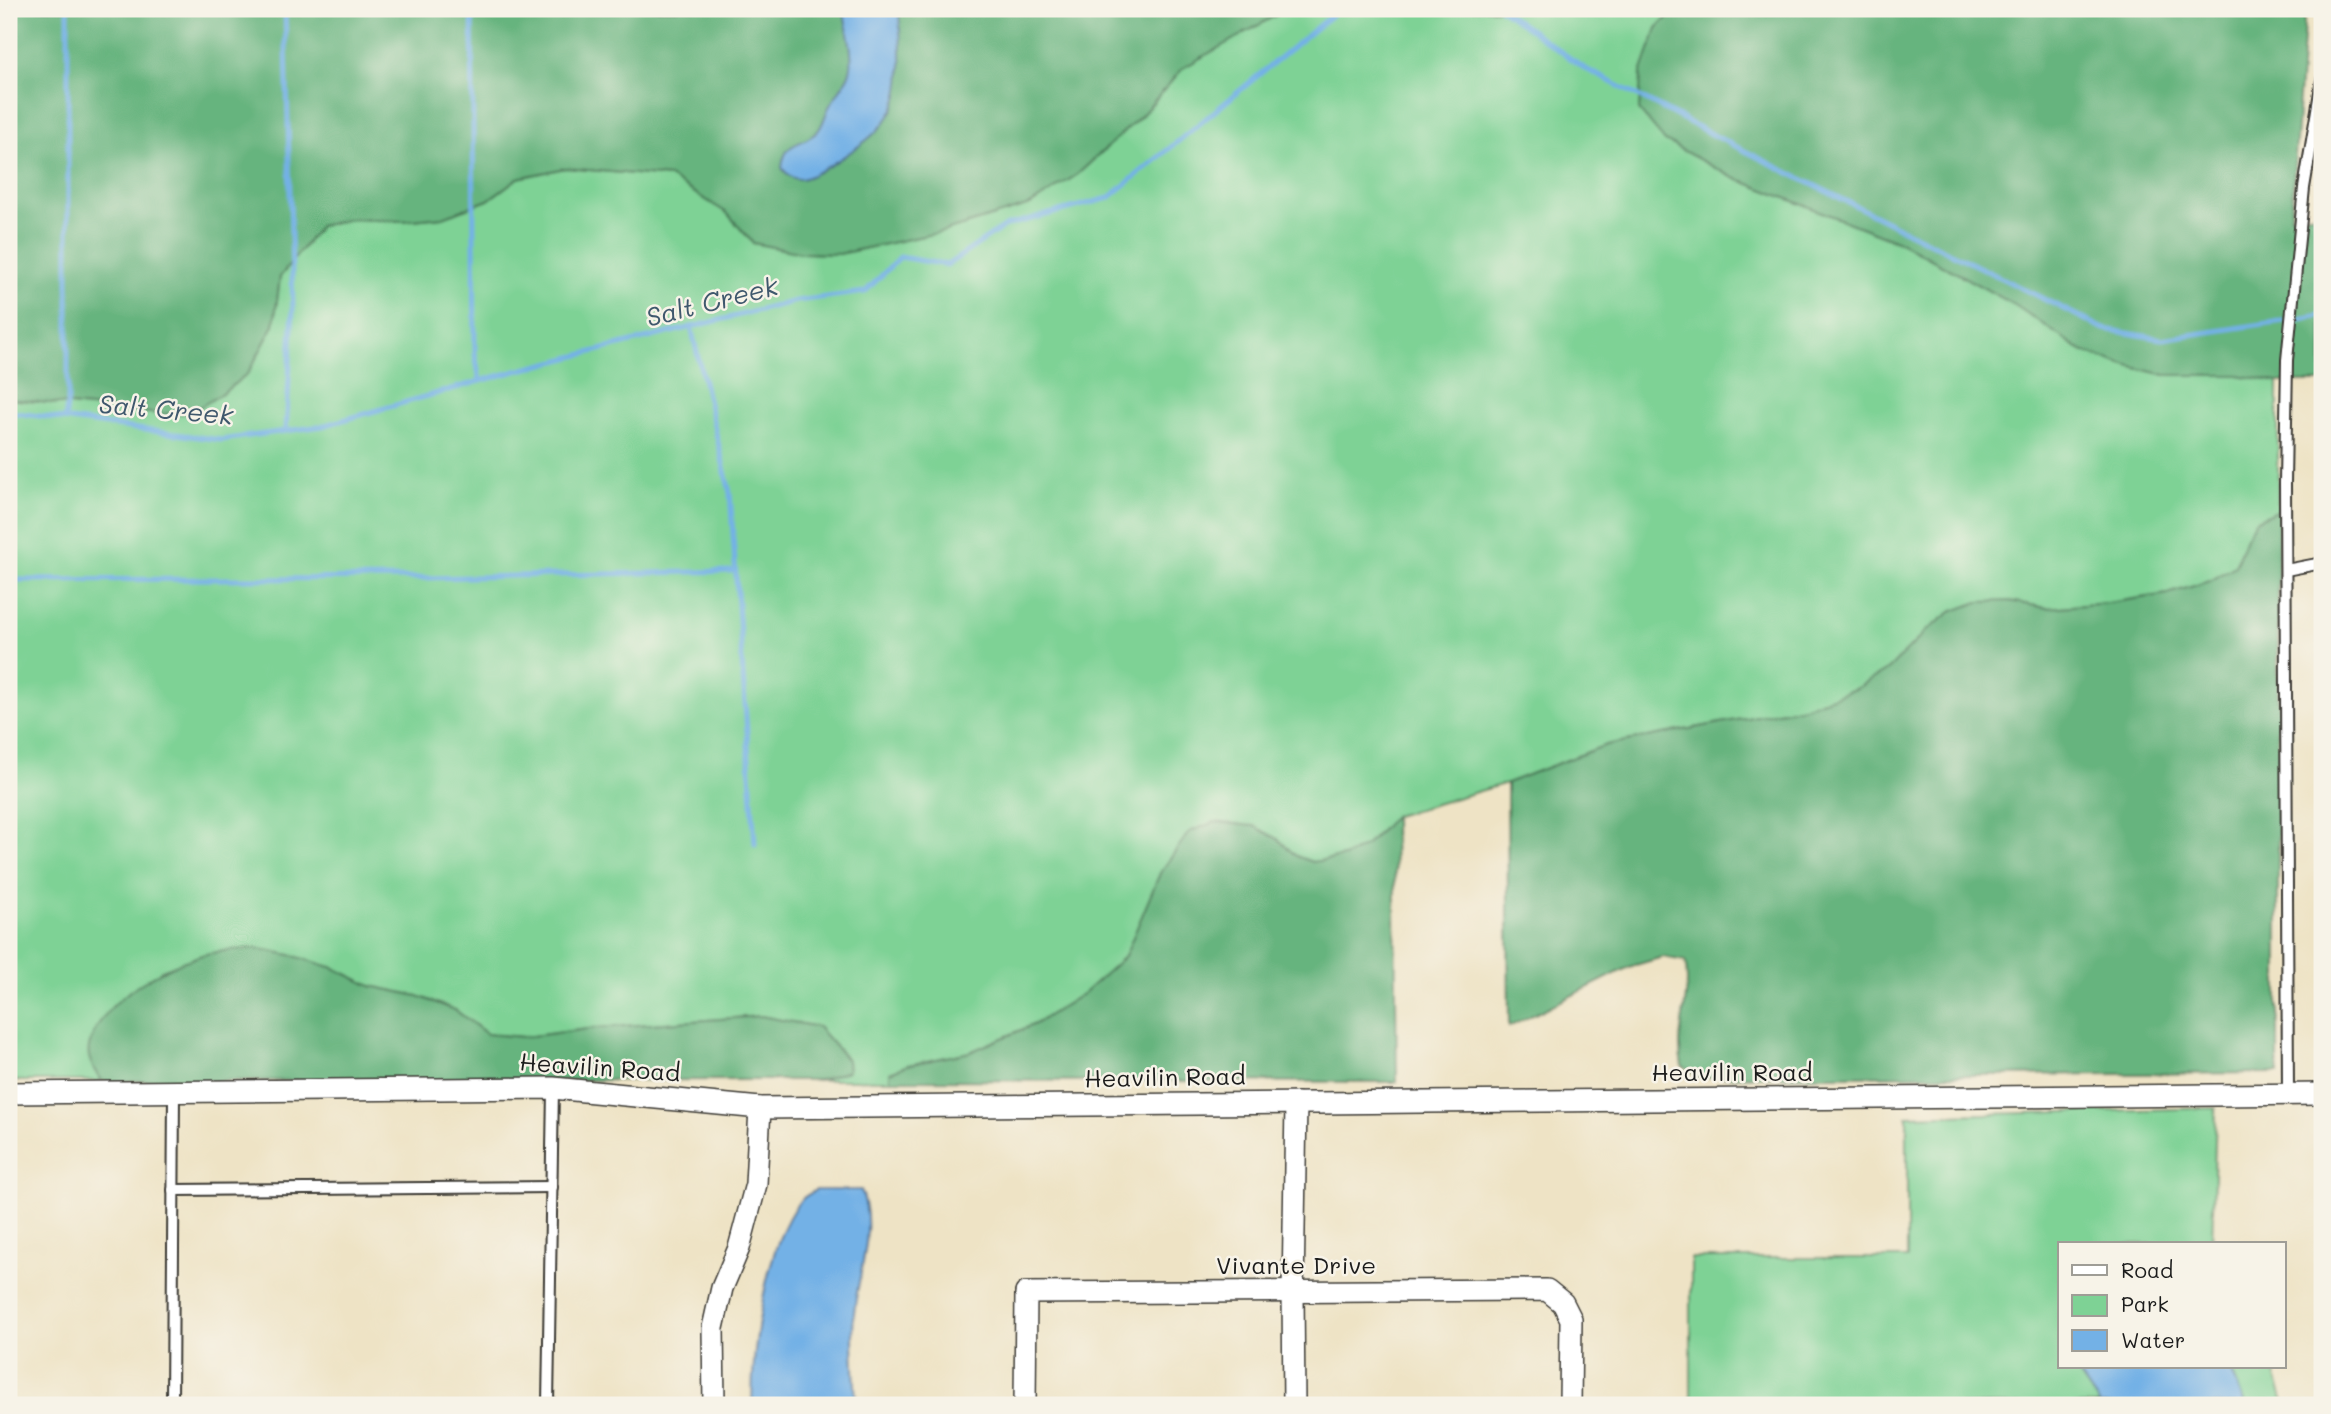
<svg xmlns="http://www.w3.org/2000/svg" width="2331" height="1414" font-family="Mali,sans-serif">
	<rect width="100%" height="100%" fill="#f7f3e8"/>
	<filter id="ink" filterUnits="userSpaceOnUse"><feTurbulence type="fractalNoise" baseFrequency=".0143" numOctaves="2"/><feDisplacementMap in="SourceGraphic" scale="14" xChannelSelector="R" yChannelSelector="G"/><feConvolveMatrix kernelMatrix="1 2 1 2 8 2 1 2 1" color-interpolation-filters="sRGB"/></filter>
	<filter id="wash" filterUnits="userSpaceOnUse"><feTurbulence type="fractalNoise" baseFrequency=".00686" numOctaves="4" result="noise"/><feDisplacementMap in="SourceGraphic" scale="28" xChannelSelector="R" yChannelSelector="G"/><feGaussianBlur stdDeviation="1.57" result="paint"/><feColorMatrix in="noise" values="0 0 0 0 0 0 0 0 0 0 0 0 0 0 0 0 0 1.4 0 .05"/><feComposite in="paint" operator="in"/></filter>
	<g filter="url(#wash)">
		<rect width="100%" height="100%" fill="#eee3c5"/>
		<g fill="#7ed295" stroke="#4d7758" stroke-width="2">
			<polygon points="1287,9 1676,9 1657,28 1665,141 1734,178 1902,243 2015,305 2082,351 2128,366 2166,375 2238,375 2278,382 2278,510 2255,521 2246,537 2235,566 2210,581 2168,594 2108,603 2047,608 2009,601 1925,632 1889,669 1855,689 1804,707 1606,745 1507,783 1395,816 1367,845 1344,857 1312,862 1296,856 1278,839 1142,918 1125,956 1084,993 1035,1024 970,1052 908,1065 890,1072 890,1080 819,1080 847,1071 847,1059 817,1027 761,1016 596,1028 524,1037 487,1034 455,1010 418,996 371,986 334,968 255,948 205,954 161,970 93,1068 102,1081 9,1081 9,399 161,414 190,412 223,393 248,373 274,325 280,277 320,226 350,219 402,221 443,217 488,200 518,178 565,168 669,177 727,213 753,243 802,253 839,254 941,232 1030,205 1078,174 1142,115 1183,68"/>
			<polygon points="2216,1108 2212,1244 2060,1244 2060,1367 2074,1367 2100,1405 1691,1405 1691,1258 1907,1258 1907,1116"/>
			<polygon points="2230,1367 2273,1367 2285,1405 2245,1405"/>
		</g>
		<g fill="#66b47e" stroke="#41684d" stroke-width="2">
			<polygon points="9,9 1287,9 1183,68 1142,115 1078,174 1030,205 942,232 839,254 802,253 753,243 727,213 669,177 565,168 518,178 488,200 443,217 402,221 350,219 320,226 280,277 274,325 248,373 223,393 190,413 161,414 9,399"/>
			<polygon points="1676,9 2305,9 2291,216 2322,214 2322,382 2278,382 2238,375 2166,375 2128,366 2082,351 2015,305 1902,243 1734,178 1665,141 1639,110 1641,73 1657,28"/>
			<path d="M2278,510V1073L1698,1077L1682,1066C1674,1031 1693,996 1685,961L1663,957L1629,967L1509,1027L1507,783L1606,745L1804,707L1855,689L1889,669L1925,632L1951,612L1978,602L2009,601L2047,608L2108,603L2168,594L2210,581L2235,566L2246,537L2255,521Z"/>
			<polygon points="1394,816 1397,1082 890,1080 890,1072 908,1065 970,1052 1035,1024 1084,993 1125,956 1160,873 1189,832 1214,822 1254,826 1278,839 1296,856 1312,862 1344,857 1367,845"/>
			<path d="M255,948L291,955L334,968L371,986L418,996L455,1010L487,1034L524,1037L596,1028L761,1016L818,1027L847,1060L848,1071L819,1080L102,1081C95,1072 86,1059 89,1047C100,1000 160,968 202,955C218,950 238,950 255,948Z"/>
		</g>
		<g fill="#73b1e6" stroke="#486681" stroke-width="2">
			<path d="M843,9H899C900,36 904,68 898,95C890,129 857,148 829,166C820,170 809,179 800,179C792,180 787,174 782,168C785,139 799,148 817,132C823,126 825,115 829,107C835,96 844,86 849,74C856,60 846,25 843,9Z"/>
			<path d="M816,1190H861C877,1228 858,1273 854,1313C851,1343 855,1375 856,1405H752C752,1352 765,1245 799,1202C803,1197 811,1193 816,1190Z"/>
			<polygon points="2074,1367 2230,1367 2245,1405 2100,1405"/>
		</g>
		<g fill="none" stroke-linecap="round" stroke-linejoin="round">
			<g stroke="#73b1e6" stroke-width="5">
				<polyline points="285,9 293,309 286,431"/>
				<polyline points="472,9 475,354 480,381"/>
				<polyline points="1501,9 1584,68 1723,140 2104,329 2162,339 2283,321"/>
				<polyline points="2299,319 2322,315"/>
				<polyline points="691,327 730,493 755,844"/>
				<polyline points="9,412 221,440 322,426 512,372 796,301 865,292 900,257 947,265 1005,226 1109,198 1339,9"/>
				<polyline points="65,419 68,399 68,9"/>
				<polyline points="9,580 426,578 735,571"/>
			</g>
		</g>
	</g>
	<g filter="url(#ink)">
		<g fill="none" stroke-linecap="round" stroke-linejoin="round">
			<defs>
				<g id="lane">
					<polyline points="2286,570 2322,563"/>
					<polyline points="2288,1094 2285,483 2287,360 2304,188 2322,80"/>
					<polyline points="173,1190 552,1187"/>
					<polyline points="172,1405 174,1092"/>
					<polyline points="548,1405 553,1088"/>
				</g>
				<g id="street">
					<polyline points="9,1093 553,1088 760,1108 2322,1094"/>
					<polyline points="714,1405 713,1328 722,1288 739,1248 756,1184 760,1108"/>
					<polyline points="1025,1405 1026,1293 1547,1290 1563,1303 1571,1319 1570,1405"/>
					<polyline points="1294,1405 1293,1292 1296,1103"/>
				</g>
			</defs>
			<use href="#lane" stroke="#3c3a35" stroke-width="14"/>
			<use href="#street" stroke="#3c3a35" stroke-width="24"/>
			<use href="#lane" stroke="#fff" stroke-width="10"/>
			<use href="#street" stroke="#fff" stroke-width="21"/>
		</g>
	</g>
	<g text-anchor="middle" stroke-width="5" stroke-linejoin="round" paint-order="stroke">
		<g font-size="24" fill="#1c1c1c" stroke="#f7f3e8">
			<text transform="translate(600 1068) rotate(4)" y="8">Heavilin Road</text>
			<text x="1732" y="1081">Heavilin Road</text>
			<text transform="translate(1165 1078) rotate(-1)" y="8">Heavilin Road</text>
			<text x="1296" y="1274">Vivante Drive</text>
		</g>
		<g font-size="26" font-style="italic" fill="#3f586d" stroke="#f7f3e8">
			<text transform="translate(712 302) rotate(-14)" y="9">Salt Creek</text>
			<text transform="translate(166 410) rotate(5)" y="9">Salt Creek</text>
		</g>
	</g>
	<rect width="2331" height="1414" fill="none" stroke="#f7f3e8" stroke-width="35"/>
	<rect x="2058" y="1242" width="228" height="126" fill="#f7f3e8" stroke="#9f9d96" stroke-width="2"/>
	<rect x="2072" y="1265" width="35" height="10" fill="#ffffff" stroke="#9f9d96" stroke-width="2"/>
	<text x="2121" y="1278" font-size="21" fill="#1c1c1c">Road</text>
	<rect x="2072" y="1295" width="35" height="21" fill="#7ed295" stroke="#9f9d96" stroke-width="2"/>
	<text x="2121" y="1312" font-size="21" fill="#1c1c1c">Park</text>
	<rect x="2072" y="1330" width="35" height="21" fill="#73b1e6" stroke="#9f9d96" stroke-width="2"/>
	<text x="2121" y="1348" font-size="21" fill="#1c1c1c">Water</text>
</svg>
